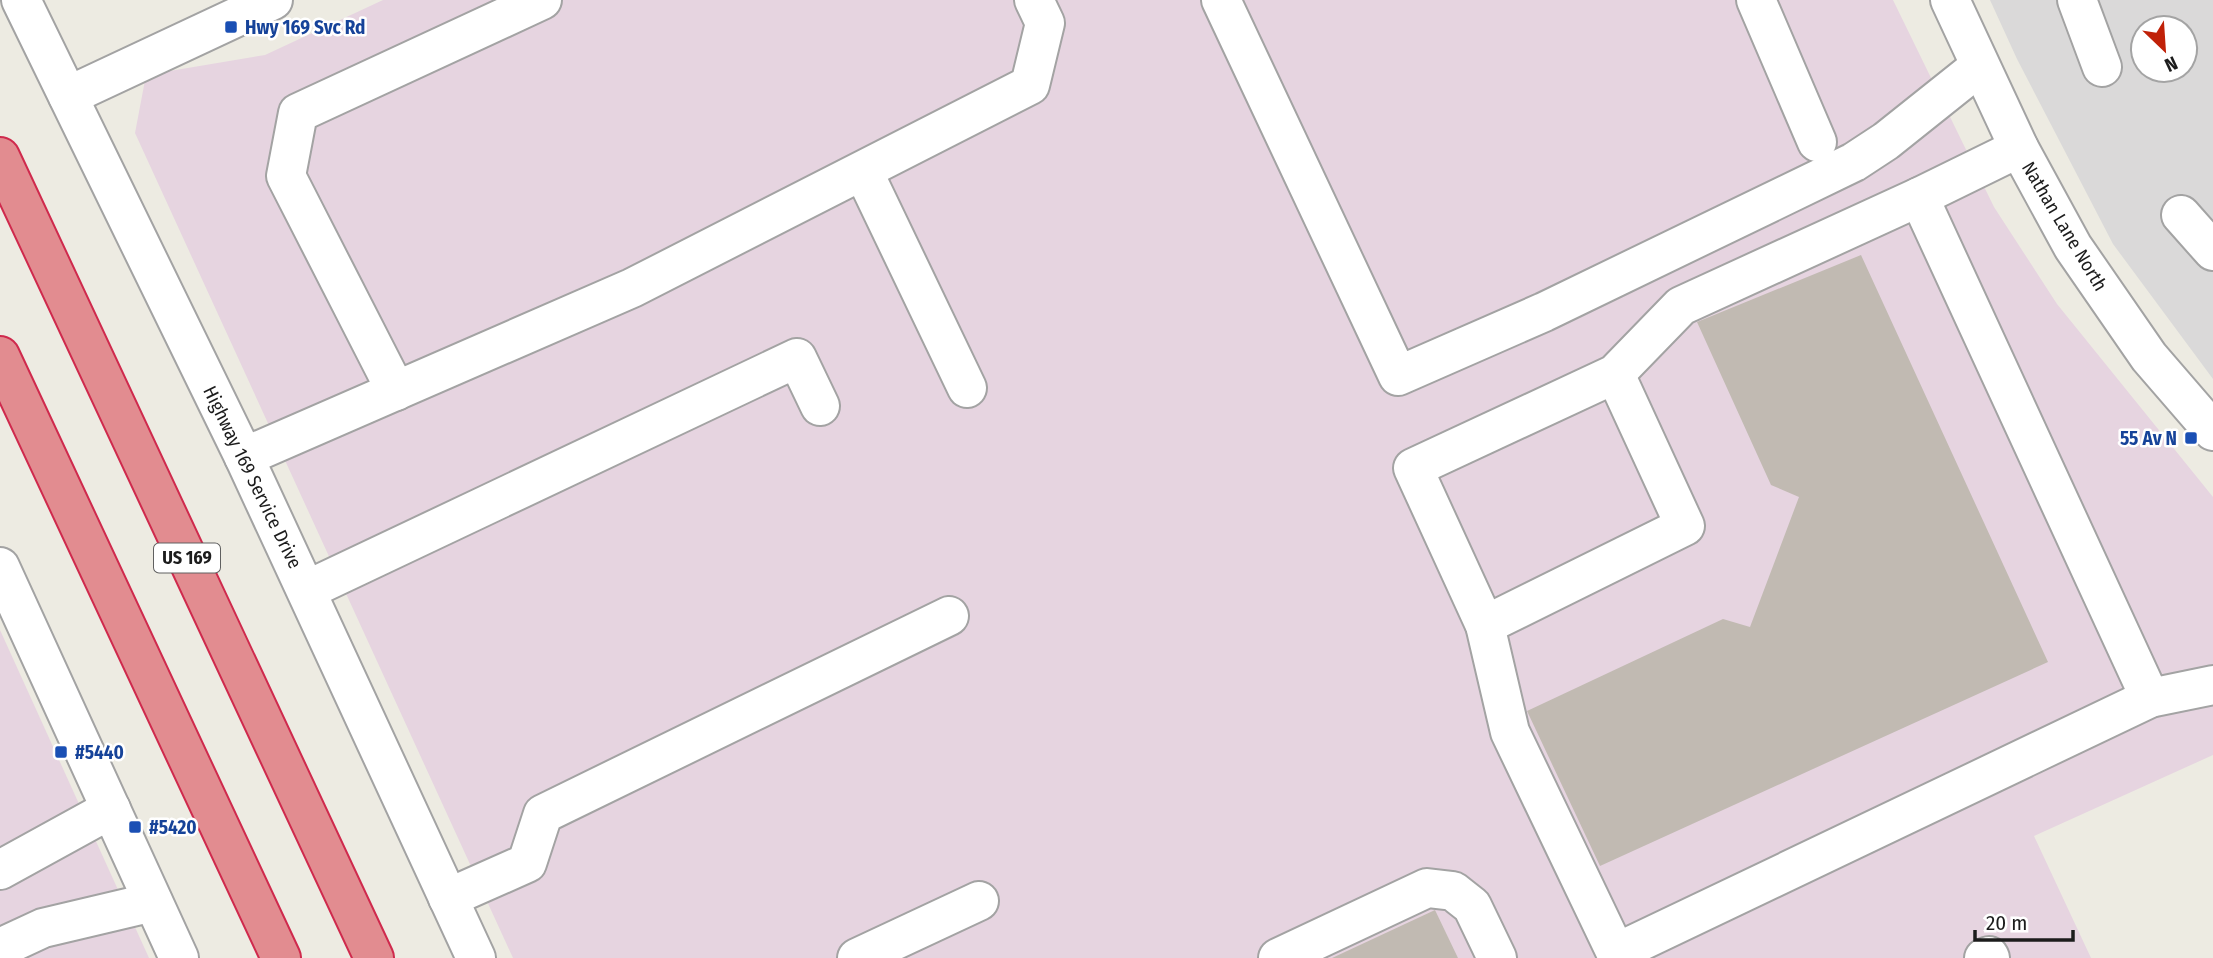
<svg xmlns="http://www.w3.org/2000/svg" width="2213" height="958" font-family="'Fira Sans Condensed',sans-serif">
	<rect width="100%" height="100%" fill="#edebe2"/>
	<path fill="#dad9d9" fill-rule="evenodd" d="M1990,0H2213V379L2113,244L2017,59ZM2143,28H2185V70H2143Z"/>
	<g fill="#e6d4e0">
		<polygon points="383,0 1893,0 1994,207 2057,304 2213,497 2213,755 2034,836 2091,958 513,958 135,133 146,75 265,55"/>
		<polygon points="0,630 149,958 0,958"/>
	</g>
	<g fill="#c1bab2">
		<polygon points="1861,255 2048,662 1600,866 1527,711 1723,619 1750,627 1799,497 1771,485 1697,322"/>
		<polygon points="1435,910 1458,958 1332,958"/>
	</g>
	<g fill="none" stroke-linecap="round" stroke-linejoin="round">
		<defs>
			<g id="minor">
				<polyline points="21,0 244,457 476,958"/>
				<polyline points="1221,0 1398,376 1544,312 1854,162 1886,141 1980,66"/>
				<polyline points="1756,0 1817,142"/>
				<polyline points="1950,0 2019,148 2073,247 2149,357 2213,431"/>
				<polyline points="2077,0 2102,67"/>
				<polyline points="68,96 273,0"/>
				<polyline points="2019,148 1919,197 1681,306 1615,374 1413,468 1485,625 1510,732 1616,953 2150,698 2213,685"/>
				<polyline points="863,171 967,388"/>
				<polyline points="1919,197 2150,698"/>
				<polyline points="2181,215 2213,251"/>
				<polyline points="396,391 286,176 298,113 542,0"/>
				<polyline points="244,457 632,288 1030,85 1045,23 1034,0"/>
				<polyline points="0,567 179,958"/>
				<polyline points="307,590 797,358 820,406"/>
				<polyline points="1485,625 1685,526 1615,374"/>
				<polyline points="0,870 111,809"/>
				<polyline points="448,898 527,863 543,814 949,616"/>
				<polyline points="0,948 43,928 153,902"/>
				<polyline points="857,958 979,901"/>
				<polyline points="1278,958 1427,888 1453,891 1472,906 1497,958"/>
				<polyline points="1984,958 1989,956 1990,958"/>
			</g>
			<g id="highway">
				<polyline points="0,157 374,958"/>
				<polyline points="0,356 281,958"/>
			</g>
		</defs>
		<use href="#minor" stroke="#a3a3a3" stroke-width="42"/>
		<use href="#highway" stroke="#cf2a4d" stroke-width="42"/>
		<use href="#minor" stroke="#fff" stroke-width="38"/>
		<use href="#highway" stroke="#e28c90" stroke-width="38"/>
	</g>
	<g fill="#1a4fb4" stroke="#fff" stroke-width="2.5">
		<rect x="224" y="20" width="14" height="14" rx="3.5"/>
		<rect x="2184" y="431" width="14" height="14" rx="3.5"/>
		<rect x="54" y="745" width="14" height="14" rx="3.5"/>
		<rect x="128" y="820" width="14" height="14" rx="3.5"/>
	</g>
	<g text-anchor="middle" stroke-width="5" stroke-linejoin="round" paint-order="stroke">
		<rect fill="#fff" stroke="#606060" stroke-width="2" x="154" y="543.5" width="66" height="29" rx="5"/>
		<g font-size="18" font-weight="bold" fill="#1c1c1c">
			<text x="187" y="564">US 169</text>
		</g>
		<g font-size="19" font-weight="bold" fill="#164399" stroke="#fff" text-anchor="start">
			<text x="245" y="34">Hwy 169 Svc Rd</text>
			<text x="2177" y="445" text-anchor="end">55 Av N</text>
			<text x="75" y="759">#5440</text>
			<text x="149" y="834">#5420</text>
		</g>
		<g font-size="19" fill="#1c1c1c" stroke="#fff">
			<text transform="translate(2065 226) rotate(59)" y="7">Nathan Lane North</text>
			<text transform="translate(253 477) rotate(64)" y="7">Highway 169 Service Drive</text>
		</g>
	</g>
	<g transform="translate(2164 49) rotate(155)"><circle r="33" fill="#ffffff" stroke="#a4a4a4" stroke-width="2"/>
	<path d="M0-5L12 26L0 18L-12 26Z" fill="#c02108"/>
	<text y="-10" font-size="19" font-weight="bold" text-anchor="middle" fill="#1c1c1c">N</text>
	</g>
	<path d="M1975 930v10h98v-10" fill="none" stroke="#1c1c1c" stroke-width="3.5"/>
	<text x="1986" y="930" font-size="21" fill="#1c1c1c" stroke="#ffffff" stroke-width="5" paint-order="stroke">20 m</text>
</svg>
